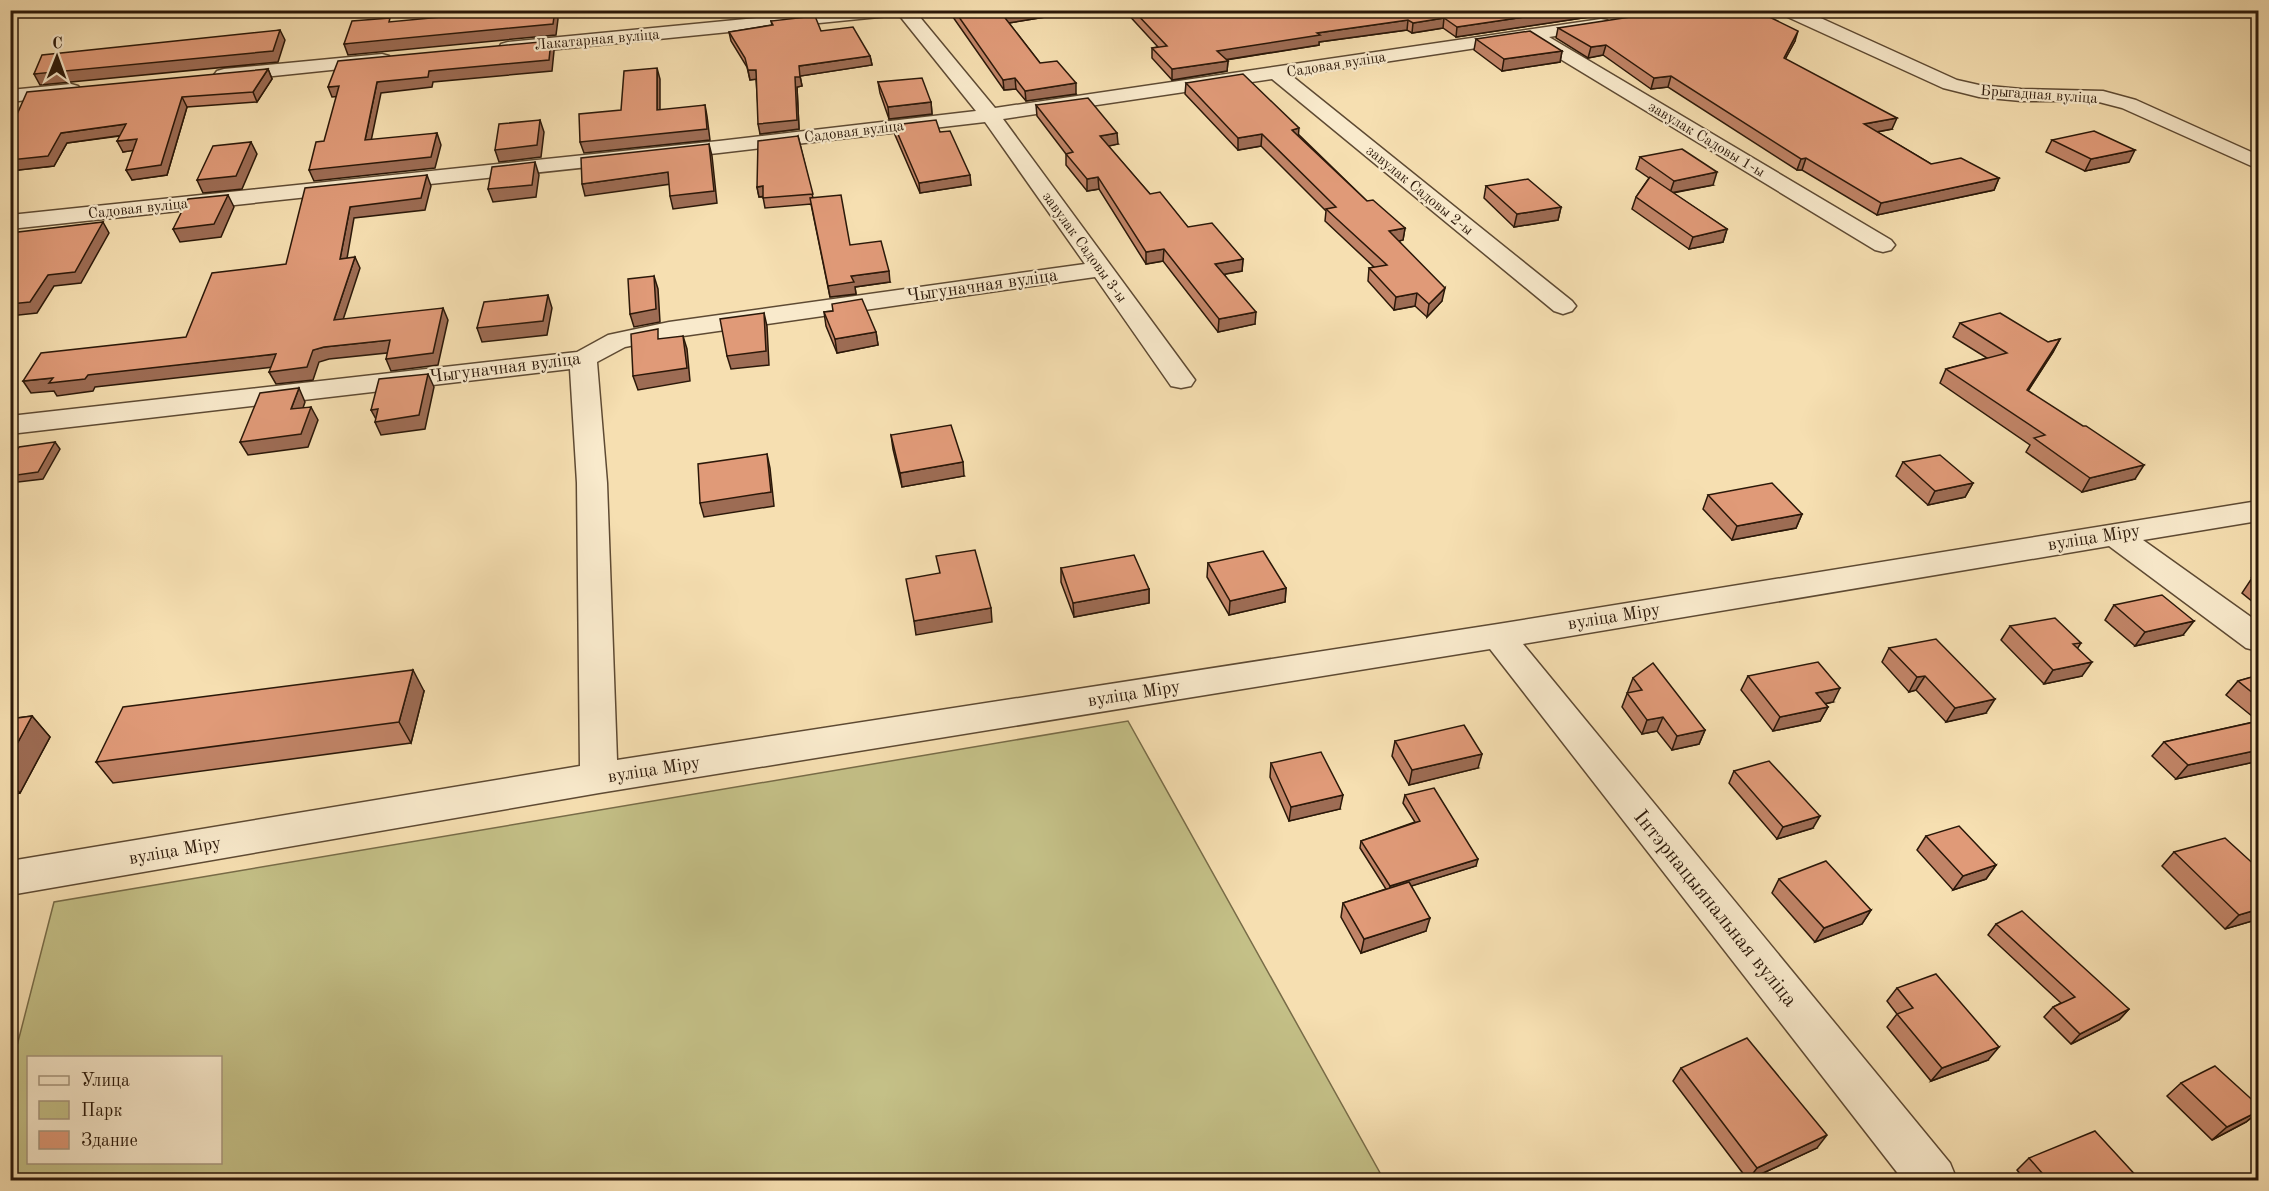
<svg xmlns="http://www.w3.org/2000/svg" width="2269" height="1191" font-family="'Old Standard TT',serif">
	<rect width="100%" height="100%" fill="#f6dfb1"/>
	<filter id="stains"><feTurbulence type="fractalNoise" baseFrequency=".00333" numOctaves="4"/><feColorMatrix values="0 0 0 0 .2 0 0 0 0 .09 0 0 0 0 .02 0 0 0 .5 -.17"/></filter>
	<radialGradient id="worn" r=".72"><stop offset=".6" stop-color="#630" stop-opacity="0"/><stop offset="1" stop-color="#630" stop-opacity=".3"/></radialGradient>
	<path fill="#c4c087" stroke="#786c48" stroke-width="1.5" fill-rule="evenodd" d="M1128,721L1384,1180H11V1069L54,902ZM28,1058H220V1162H28Z"/>
	<g fill="none" stroke-linecap="round" stroke-linejoin="round">
		<defs>
			<g id="minor">
				<polygon points="838,10 914,10 995,108 1601,19 1607,20 1610,24 1607,28 1549,37 1891,240 1895,245 1891,250 1883,252 1875,250 1529,40 1292,76 1572,301 1576,306 1572,311 1563,314 1554,311 1272,79 1003,119 1195,380 1191,386 1181,388 1171,386 1095,277 669,338 625,347 597,362 607,483 617,760 1498,624 2258,501 2258,521 2143,540 2258,622 2258,651 2246,648 2109,546 1523,644 1950,1163 1957,1180 1903,1180 1490,649 599,793 10,895 10,861 580,766 577,483 570,369 10,434 10,416 577,352 608,335 669,322 1085,264 985,122 719,153 10,229 10,215 719,141 976,111 899,15 508,54 501,52 499,48 501,44 508,42"/>
				<polygon points="1779,10 1803,10 1957,80 1979,85 2021,89 2103,91 2136,100 2258,155 2258,169 2122,108 2095,101 2021,101 1979,97 1943,88 1781,14"/>
				<polygon points="382,54 389,56 391,60 389,64 224,81 217,79 214,75 217,71 224,69"/>
				<polygon points="71,84 78,86 81,90 78,94 10,102 10,90"/>
			</g>
		</defs>
		<use href="#minor" stroke="#5e4a33" stroke-width="3"/>
		<use href="#minor" fill="#f9eacc" fill-rule="evenodd"/>
	</g>
	<g fill="#c18467" stroke="#2b1809" stroke-width="1.5">
		<polygon points="948,10 1089,10 1009,23 1040,63 1076,94 1026,101 1016,89 1004,90"/>
		<polygon points="1124,10 1636,10 1456,37 1443,28 1412,33 1407,30 1319,42 1319,45 1226,60 1228,61 1227,71 1172,80 1152,58 1152,48 1158,47"/>
		<polygon points="771,21 821,31 870,56 872,65 800,76 802,86 797,87 799,129 760,134 756,79 750,80 747,67 731,41 729,32 772,25"/>
		<polygon points="1558,28 1795,41 1785,59 1892,129 1877,132 1931,164 1999,178 1994,190 1877,215 1802,170 1797,170 1668,87 1651,89 1603,55 1588,58 1556,38"/>
		<polygon points="1476,39 1562,51 1560,62 1502,71 1474,50"/>
		<polygon points="268,69 272,79 257,102 187,107 167,175 132,180 133,150 123,152 120,136 67,143 54,166 10,171 10,130"/>
		<polygon points="878,82 931,102 932,114 889,119 880,93"/>
		<polygon points="1186,83 1299,135 1367,201 1405,228 1403,240 1399,241 1442,301 1427,317 1415,306 1394,310 1368,281 1369,268 1374,267 1325,221 1326,211 1261,146 1238,150 1185,94"/>
		<polygon points="1036,105 1118,144 1108,146 1150,194 1188,227 1243,259 1242,271 1224,274 1255,324 1218,332 1163,261 1146,264 1099,189 1087,191 1066,165 1066,154 1037,116"/>
		<polygon points="894,125 940,132 971,185 920,193 895,135"/>
		<polygon points="798,136 813,198 850,245 890,282 855,287 856,294 830,297 811,204 765,208 763,197 759,197 757,187"/>
		<polygon points="2052,140 2129,162 2085,171 2046,152"/>
		<polygon points="1640,157 1713,185 1673,193 1727,229 1723,242 1689,249 1632,209 1636,197 1649,178 1636,169"/>
		<polygon points="1486,186 1561,207 1558,220 1514,227 1484,198"/>
		<polygon points="833,311 876,332 878,345 837,353 826,326 824,312"/>
		<polygon points="1960,323 2048,342 2060,339 2053,352 2028,391 2135,479 2082,492 2026,452 2030,445 1940,383 1946,369 1987,358 1953,337"/>
		<polygon points="891,435 964,476 902,487 893,449"/>
		<polygon points="1903,462 1973,483 1965,497 1928,505 1896,476"/>
		<polygon points="1708,495 1802,514 1796,528 1732,540 1703,509"/>
		<polygon points="1208,563 1286,588 1285,602 1229,615 1207,577"/>
		<polygon points="1061,568 1149,589 1149,603 1074,617 1061,582"/>
		<polygon points="2259,577 2259,607 2242,593 2252,578"/>
		<polygon points="2114,605 2183,635 2135,646 2105,620"/>
		<polygon points="2010,626 2081,643 2077,649 2082,676 2044,684 2001,640"/>
		<polygon points="1889,648 1986,713 1946,722 1916,690 1909,692 1882,662"/>
		<polygon points="2259,675 2259,761 2176,779 2152,756 2164,742 2258,721 2226,695 2238,681"/>
		<polygon points="1748,676 1833,702 1825,704 1828,707 1820,721 1773,731 1741,690"/>
		<polygon points="1633,678 1705,730 1699,744 1672,750 1657,731 1642,734 1622,707"/>
		<polygon points="424,691 411,743 113,783 96,762"/>
		<polygon points="32,716 50,737 20,793 10,795 10,719"/>
		<polygon points="1395,741 1478,768 1409,785 1392,756"/>
		<polygon points="1271,763 1340,809 1289,821 1270,777"/>
		<polygon points="1734,771 1813,828 1777,839 1729,783"/>
		<polygon points="1405,795 1476,866 1411,886 1426,931 1361,953 1341,917 1343,903 1386,889 1360,848 1361,841 1415,822 1403,803"/>
		<polygon points="1926,836 1996,865 1986,879 1953,890 1917,850"/>
		<polygon points="2174,852 2259,919 2225,929 2162,866"/>
		<polygon points="1779,879 1871,910 1862,924 1815,942 1772,893"/>
		<polygon points="1996,924 2129,1009 2119,1020 2071,1044 2044,1017 2053,1007 2061,1003 1988,935"/>
		<polygon points="1897,988 1988,1060 1931,1081 1887,1027 1897,1014 1887,1001"/>
		<polygon points="1681,1068 1817,1148 1748,1180 1673,1081"/>
		<polygon points="2181,1083 2259,1106 2259,1112 2246,1122 2212,1140 2167,1096"/>
		<polygon points="2029,1158 2140,1180 2025,1180 2017,1170"/>
	</g>
	<g fill="#9d6c54" stroke="#2b1809" stroke-width="1.5">
		<polygon points="555,10 556,10 558,19 556,35 348,55 344,44"/>
		<polygon points="767,10 809,10 768,15"/>
		<polygon points="1025,10 1089,10 1002,24 1002,14"/>
		<polygon points="1572,10 1636,10 1456,37 1457,27"/>
		<polygon points="1444,18 1443,28 1412,33 1413,23"/>
		<polygon points="1408,20 1407,30 1319,42 1319,45 1217,61 1217,51 1317,33"/>
		<polygon points="280,30 285,40 278,62 40,85 34,74"/>
		<polygon points="1798,31 1795,41 1780,69 1784,58"/>
		<polygon points="551,41 554,51 552,71 433,82 432,87 381,93 369,151 365,140 377,82 429,71"/>
		<polygon points="1606,45 1603,55 1588,58 1591,47"/>
		<polygon points="1562,51 1560,62 1502,71 1504,59"/>
		<polygon points="870,56 872,65 800,76 802,86 797,87 799,129 760,134 758,124 795,77 799,66"/>
		<polygon points="1228,61 1227,71 1172,80 1172,69"/>
		<polygon points="657,68 660,79 660,121 657,110"/>
		<polygon points="268,69 272,79 257,102 253,92"/>
		<polygon points="748,70 756,70 758,79 750,80"/>
		<polygon points="1671,76 1668,87 1651,89 1654,78"/>
		<polygon points="1015,78 1016,89 1004,90 1003,80"/>
		<polygon points="1076,83 1076,94 1026,101 1025,91"/>
		<polygon points="339,86 343,96 332,97 328,87"/>
		<polygon points="182,97 187,107 167,175 132,180 126,170"/>
		<polygon points="931,102 932,114 889,119 888,107"/>
		<polygon points="705,105 707,116 710,140 584,153 580,142"/>
		<polygon points="1897,118 1892,129 1860,135 1864,124"/>
		<polygon points="540,120 544,132 541,157 499,162 495,150"/>
		<polygon points="126,124 131,134 67,143 54,166 10,171 10,160 61,133"/>
		<polygon points="1299,128 1298,140 1292,130"/>
		<polygon points="437,133 441,145 435,168 314,181 309,170"/>
		<polygon points="1117,133 1118,144 1100,148 1100,136"/>
		<polygon points="1262,134 1261,146 1238,150 1238,138"/>
		<polygon points="137,139 143,149 123,152 117,141"/>
		<polygon points="251,142 257,154 242,189 203,193 197,180"/>
		<polygon points="709,144 712,156 717,203 673,209 670,196"/>
		<polygon points="2135,150 2129,162 2085,171 2091,159"/>
		<polygon points="1806,158 1802,170 1797,170 1801,159"/>
		<polygon points="535,162 539,175 536,197 493,202 488,189"/>
		<polygon points="668,172 671,184 585,196 582,184"/>
		<polygon points="1717,172 1713,185 1670,193 1674,181"/>
		<polygon points="427,175 431,186 425,210 354,218 345,270 340,259 350,207"/>
		<polygon points="970,175 971,185 920,193 919,183"/>
		<polygon points="1098,177 1099,189 1087,191 1087,179"/>
		<polygon points="1999,178 1994,190 1877,215 1881,203"/>
		<polygon points="763,186 765,196 759,197 757,187"/>
		<polygon points="228,195 234,207 221,237 180,242 173,229"/>
		<polygon points="1561,207 1558,220 1514,227 1517,214"/>
		<polygon points="103,222 109,233 81,283 54,286 37,313 10,316 10,304 48,275"/>
		<polygon points="1405,228 1403,240 1387,244 1389,231"/>
		<polygon points="1727,229 1723,242 1689,249 1693,237"/>
		<polygon points="1164,249 1163,261 1146,264 1146,252"/>
		<polygon points="355,257 360,268 339,332 334,320"/>
		<polygon points="1243,259 1242,271 1215,276 1215,264"/>
		<polygon points="889,271 890,282 855,287 856,294 830,297 828,286 851,276"/>
		<polygon points="654,276 658,289 660,322 634,327 630,314"/>
		<polygon points="1445,288 1442,301 1427,317 1429,304"/>
		<polygon points="1417,293 1415,306 1394,310 1396,297"/>
		<polygon points="548,295 552,308 547,335 482,342 477,328"/>
		<polygon points="443,308 448,320 438,365 391,371 386,359"/>
		<polygon points="1256,312 1255,324 1218,332 1219,319"/>
		<polygon points="764,313 767,326 769,365 731,369 727,356"/>
		<polygon points="876,332 878,345 837,353 835,339"/>
		<polygon points="683,336 687,349 690,381 638,390 633,376"/>
		<polygon points="2060,339 2053,352 2020,403 2027,390"/>
		<polygon points="390,340 396,352 329,359 319,362 313,380 276,384 269,372 313,350 324,347"/>
		<polygon points="276,354 282,366 95,387 93,391 57,396 54,391 31,393 23,381"/>
		<polygon points="428,374 434,387 425,429 381,435 375,422 377,421 371,410"/>
		<polygon points="299,388 305,402 298,423 291,409"/>
		<polygon points="311,407 318,420 308,447 248,455 240,442"/>
		<polygon points="55,442 60,449 43,479 10,483 10,476"/>
		<polygon points="767,454 770,468 774,506 704,517 700,503"/>
		<polygon points="963,462 964,476 902,487 900,473"/>
		<polygon points="2144,465 2135,479 2082,492 2090,478"/>
		<polygon points="1973,483 1965,497 1928,505 1935,491"/>
		<polygon points="1802,514 1796,528 1732,540 1737,526"/>
		<polygon points="1286,588 1285,602 1229,615 1230,601"/>
		<polygon points="1149,589 1149,603 1074,617 1073,603"/>
		<polygon points="991,608 992,622 916,635 914,621"/>
		<polygon points="2194,621 2183,635 2135,646 2145,632"/>
		<polygon points="2092,662 2082,676 2044,684 2053,670"/>
		<polygon points="413,670 424,691 411,743 399,722"/>
		<polygon points="1925,676 1916,690 1909,692 1917,677"/>
		<polygon points="1840,688 1833,702 1808,707 1816,693"/>
		<polygon points="1995,699 1986,713 1946,722 1955,708"/>
		<polygon points="1828,707 1820,721 1773,731 1780,717"/>
		<polygon points="32,716 50,737 20,793 10,782 10,757"/>
		<polygon points="1663,717 1657,731 1642,734 1647,720"/>
		<polygon points="1705,730 1699,744 1672,750 1677,736"/>
		<polygon points="2259,750 2259,761 2176,779 2188,765"/>
		<polygon points="1482,754 1478,768 1409,785 1412,770"/>
		<polygon points="1343,795 1340,809 1289,821 1291,807"/>
		<polygon points="1820,816 1813,828 1777,839 1783,827"/>
		<polygon points="1478,859 1476,866 1389,893 1390,886"/>
		<polygon points="1996,865 1986,879 1953,890 1963,876"/>
		<polygon points="2259,909 2259,919 2225,929 2239,915"/>
		<polygon points="1871,910 1862,924 1815,942 1824,928"/>
		<polygon points="1430,918 1426,931 1361,953 1364,939"/>
		<polygon points="2129,1009 2119,1020 2071,1044 2080,1034"/>
		<polygon points="1999,1047 1988,1060 1931,1081 1942,1068"/>
		<polygon points="2259,1111 2246,1122 2212,1140 2227,1127"/>
		<polygon points="1827,1135 1817,1148 1748,1180 1757,1168"/>
	</g>
	<g fill="#e09a78" stroke="#2b1809" stroke-width="1.5">
		<polygon points="463,10 501,10 501,13 529,10 555,10 553,24 344,44 352,21 390,18 389,22 462,15"/>
		<polygon points="954,10 1025,10 1002,14 1040,63 1057,61 1076,83 1025,91 1015,78 1003,80"/>
		<polygon points="1133,10 1572,10 1457,27 1444,18 1413,23 1408,20 1317,33 1320,35 1217,51 1228,61 1172,69 1152,48 1167,46"/>
		<polygon points="1676,10 1755,10 1798,31 1784,58 1897,118 1864,124 1931,164 1961,158 1999,178 1881,203 1806,158 1801,159 1671,76 1654,78 1606,45 1591,47 1558,28"/>
		<polygon points="815,16 821,31 853,27 870,56 799,66 800,77 795,77 797,120 758,124 756,70 748,70 745,58 729,32 773,25 771,21"/>
		<polygon points="280,30 273,51 34,74 42,55"/>
		<polygon points="1530,31 1562,51 1504,59 1476,39"/>
		<polygon points="551,41 549,60 429,71 428,77 377,82 365,140 437,133 431,157 309,170 316,142 324,141 339,86 328,87 338,61"/>
		<polygon points="657,68 657,110 705,105 707,129 580,142 579,114 621,110 624,71"/>
		<polygon points="268,69 253,92 182,97 161,165 126,170 137,139 117,141 126,124 61,133 48,156 10,160 10,130 27,92"/>
		<polygon points="1243,74 1299,128 1292,130 1367,201 1373,200 1405,228 1389,231 1445,288 1429,304 1417,293 1396,297 1369,268 1387,265 1326,209 1336,207 1262,134 1238,138 1186,83"/>
		<polygon points="922,78 931,102 888,107 878,82"/>
		<polygon points="1088,98 1117,133 1100,136 1150,194 1160,192 1188,227 1212,223 1243,259 1215,264 1256,312 1219,319 1164,249 1146,252 1098,177 1087,179 1066,154 1073,152 1036,105"/>
		<polygon points="540,120 537,145 495,150 499,124"/>
		<polygon points="936,120 940,132 950,131 970,175 919,183 894,125"/>
		<polygon points="2094,131 2135,150 2091,159 2052,140"/>
		<polygon points="798,136 813,194 763,198 763,186 757,187 758,141"/>
		<polygon points="251,142 236,176 197,180 213,146"/>
		<polygon points="709,144 714,191 670,196 668,172 582,184 581,158"/>
		<polygon points="1682,149 1717,172 1674,181 1640,157"/>
		<polygon points="535,162 532,185 488,189 492,167"/>
		<polygon points="427,175 421,198 350,207 340,259 355,257 334,320 443,308 433,353 386,359 390,340 324,347 313,350 307,367 269,372 276,354 88,375 85,379 49,383 53,378 23,381 41,353 186,337 212,273 286,264 305,188"/>
		<polygon points="1650,177 1727,229 1693,237 1636,197"/>
		<polygon points="1528,179 1561,207 1517,214 1486,186"/>
		<polygon points="228,195 214,224 173,229 188,199"/>
		<polygon points="841,195 850,245 881,241 889,271 851,276 854,282 828,286 810,198"/>
		<polygon points="103,222 75,272 48,275 30,302 10,304 10,233"/>
		<polygon points="654,276 656,309 630,314 628,279"/>
		<polygon points="548,295 543,321 477,328 484,302"/>
		<polygon points="862,299 876,332 835,339 824,312 833,311 832,304"/>
		<polygon points="764,313 766,351 727,356 720,319"/>
		<polygon points="2000,313 2048,342 2060,339 2027,390 2083,426 2086,426 2144,465 2090,478 2034,438 2045,435 1946,369 2007,353 1960,323"/>
		<polygon points="658,329 658,339 683,336 687,368 633,376 631,334"/>
		<polygon points="428,374 419,415 375,422 378,409 371,410 379,379"/>
		<polygon points="299,388 291,409 311,407 301,434 240,442 260,393"/>
		<polygon points="951,425 963,462 900,473 891,435"/>
		<polygon points="55,442 38,472 10,476 10,461 19,447"/>
		<polygon points="767,454 771,492 700,503 698,464"/>
		<polygon points="1940,455 1973,483 1935,491 1903,462"/>
		<polygon points="1772,483 1802,514 1737,526 1708,495"/>
		<polygon points="975,550 991,608 914,621 906,579 940,573 936,556"/>
		<polygon points="1263,551 1286,588 1230,601 1208,563"/>
		<polygon points="1134,555 1149,589 1073,603 1061,568"/>
		<polygon points="2259,577 2259,583 2252,578"/>
		<polygon points="2162,595 2194,621 2145,632 2114,605"/>
		<polygon points="2055,618 2081,643 2073,644 2092,662 2053,670 2010,626"/>
		<polygon points="1936,639 1995,699 1955,708 1925,676 1917,677 1889,648"/>
		<polygon points="1818,662 1840,688 1816,693 1828,707 1780,717 1748,676"/>
		<polygon points="1653,663 1705,730 1677,736 1663,717 1647,720 1627,693 1642,690 1633,678"/>
		<polygon points="413,670 399,722 96,762 123,707"/>
		<polygon points="2259,675 2259,698 2238,681"/>
		<polygon points="32,716 10,757 10,719"/>
		<polygon points="2259,721 2259,750 2188,765 2164,742"/>
		<polygon points="1464,725 1482,754 1412,770 1395,741"/>
		<polygon points="1321,752 1343,795 1291,807 1271,763"/>
		<polygon points="1769,761 1820,816 1783,827 1734,771"/>
		<polygon points="1434,788 1478,859 1390,886 1361,841 1420,821 1405,795"/>
		<polygon points="1959,826 1996,865 1963,876 1926,836"/>
		<polygon points="2225,838 2259,869 2259,909 2239,915 2174,852"/>
		<polygon points="1826,861 1871,910 1824,928 1779,879"/>
		<polygon points="1409,882 1430,918 1364,939 1343,903"/>
		<polygon points="2022,911 2129,1009 2080,1034 2053,1007 2075,997 1996,924"/>
		<polygon points="1936,974 1999,1047 1942,1068 1897,1014 1913,1008 1897,988"/>
		<polygon points="1747,1038 1827,1135 1757,1168 1681,1068"/>
		<polygon points="2215,1066 2259,1106 2259,1111 2227,1127 2181,1083"/>
		<polygon points="2095,1131 2140,1180 2048,1180 2029,1158"/>
	</g>
	<g text-anchor="middle" stroke-width="4.5" stroke-linejoin="round" paint-order="stroke">
		<g font-size="15" fill="#2b1809" stroke="#f9eacc">
			<text transform="translate(597 39) rotate(-5)" y="5">Лакатарная вуліца</text>
			<text transform="translate(1336 64) rotate(-9)" y="5">Садовая вуліца</text>
			<text transform="translate(2039 94) rotate(4)" y="5">Брыгадная вуліца</text>
			<text transform="translate(854 131) rotate(-7)" y="5">Садовая вуліца</text>
			<text transform="translate(1707 139) rotate(31)" y="5">завулак Садовы 1-ы</text>
			<text transform="translate(1420 190) rotate(39)" y="5">завулак Садовы 2-ы</text>
			<text transform="translate(138 208) rotate(-6)" y="5">Садовая вуліца</text>
			<text transform="translate(1085 247) rotate(54)" y="5">завулак Садовы 3-ы</text>
		</g>
		<g font-size="18" fill="#2b1809" stroke="#f9eacc">
			<text transform="translate(982 285) rotate(-8)" y="6">Чыгуначная вуліца</text>
			<text transform="translate(505 367) rotate(-7)" y="6">Чыгуначная вуліца</text>
			<text transform="translate(2094 537) rotate(-9)" y="6">вуліца Міру</text>
			<text transform="translate(1614 616) rotate(-9)" y="6">вуліца Міру</text>
			<text transform="translate(1134 693) rotate(-9)" y="6">вуліца Міру</text>
			<text transform="translate(654 769) rotate(-9)" y="6">вуліца Міру</text>
			<text transform="translate(175 850) rotate(-10)" y="6">вуліца Міру</text>
		</g>
		<g font-size="21" fill="#2b1809" stroke="#f9eacc">
			<text transform="translate(1716 908) rotate(51)" y="7">Інтэрнацыянальная вуліца</text>
		</g>
	</g>
	<rect width="2269" height="1191" fill="none" stroke="#f6dfb1" stroke-width="36"/>
	<rect x="12" y="12" width="2245" height="1167" fill="none" stroke="#2b1809" stroke-width="3"/>
	<rect x="18" y="18" width="2233" height="1155" fill="none" stroke="#2b1809" stroke-width="1.5"/>
	<rect x="27" y="1056" width="195" height="108" fill="#f9eacc" stroke="#a7967e" stroke-width="1.5"/>
	<rect x="39" y="1076" width="30" height="9" fill="#f9eacc" stroke="#a7967e" stroke-width="1.5"/>
	<text x="81" y="1086" font-size="18" fill="#2b1809">Улица</text>
	<rect x="39" y="1101" width="30" height="18" fill="#c4c087" stroke="#a7967e" stroke-width="1.5"/>
	<text x="81" y="1116" font-size="18" fill="#2b1809">Парк</text>
	<rect x="39" y="1131" width="30" height="18" fill="#e09a78" stroke="#a7967e" stroke-width="1.5"/>
	<text x="81" y="1146" font-size="18" fill="#2b1809">Здание</text>
	<g transform="translate(57 57) rotate(1)" stroke="#f9eacc" stroke-width="4.5" paint-order="stroke">
	<path d="M0-4.5L10 22L0 15L-10 22Z" fill="#2b1809"/>
	<text y="-9" font-size="16" font-weight="bold" text-anchor="middle" fill="#2b1809">С</text>
	</g>
	<rect width="100%" height="100%" filter="url(#stains)"/>
	<rect width="100%" height="100%" fill="url(#worn)"/>
</svg>
